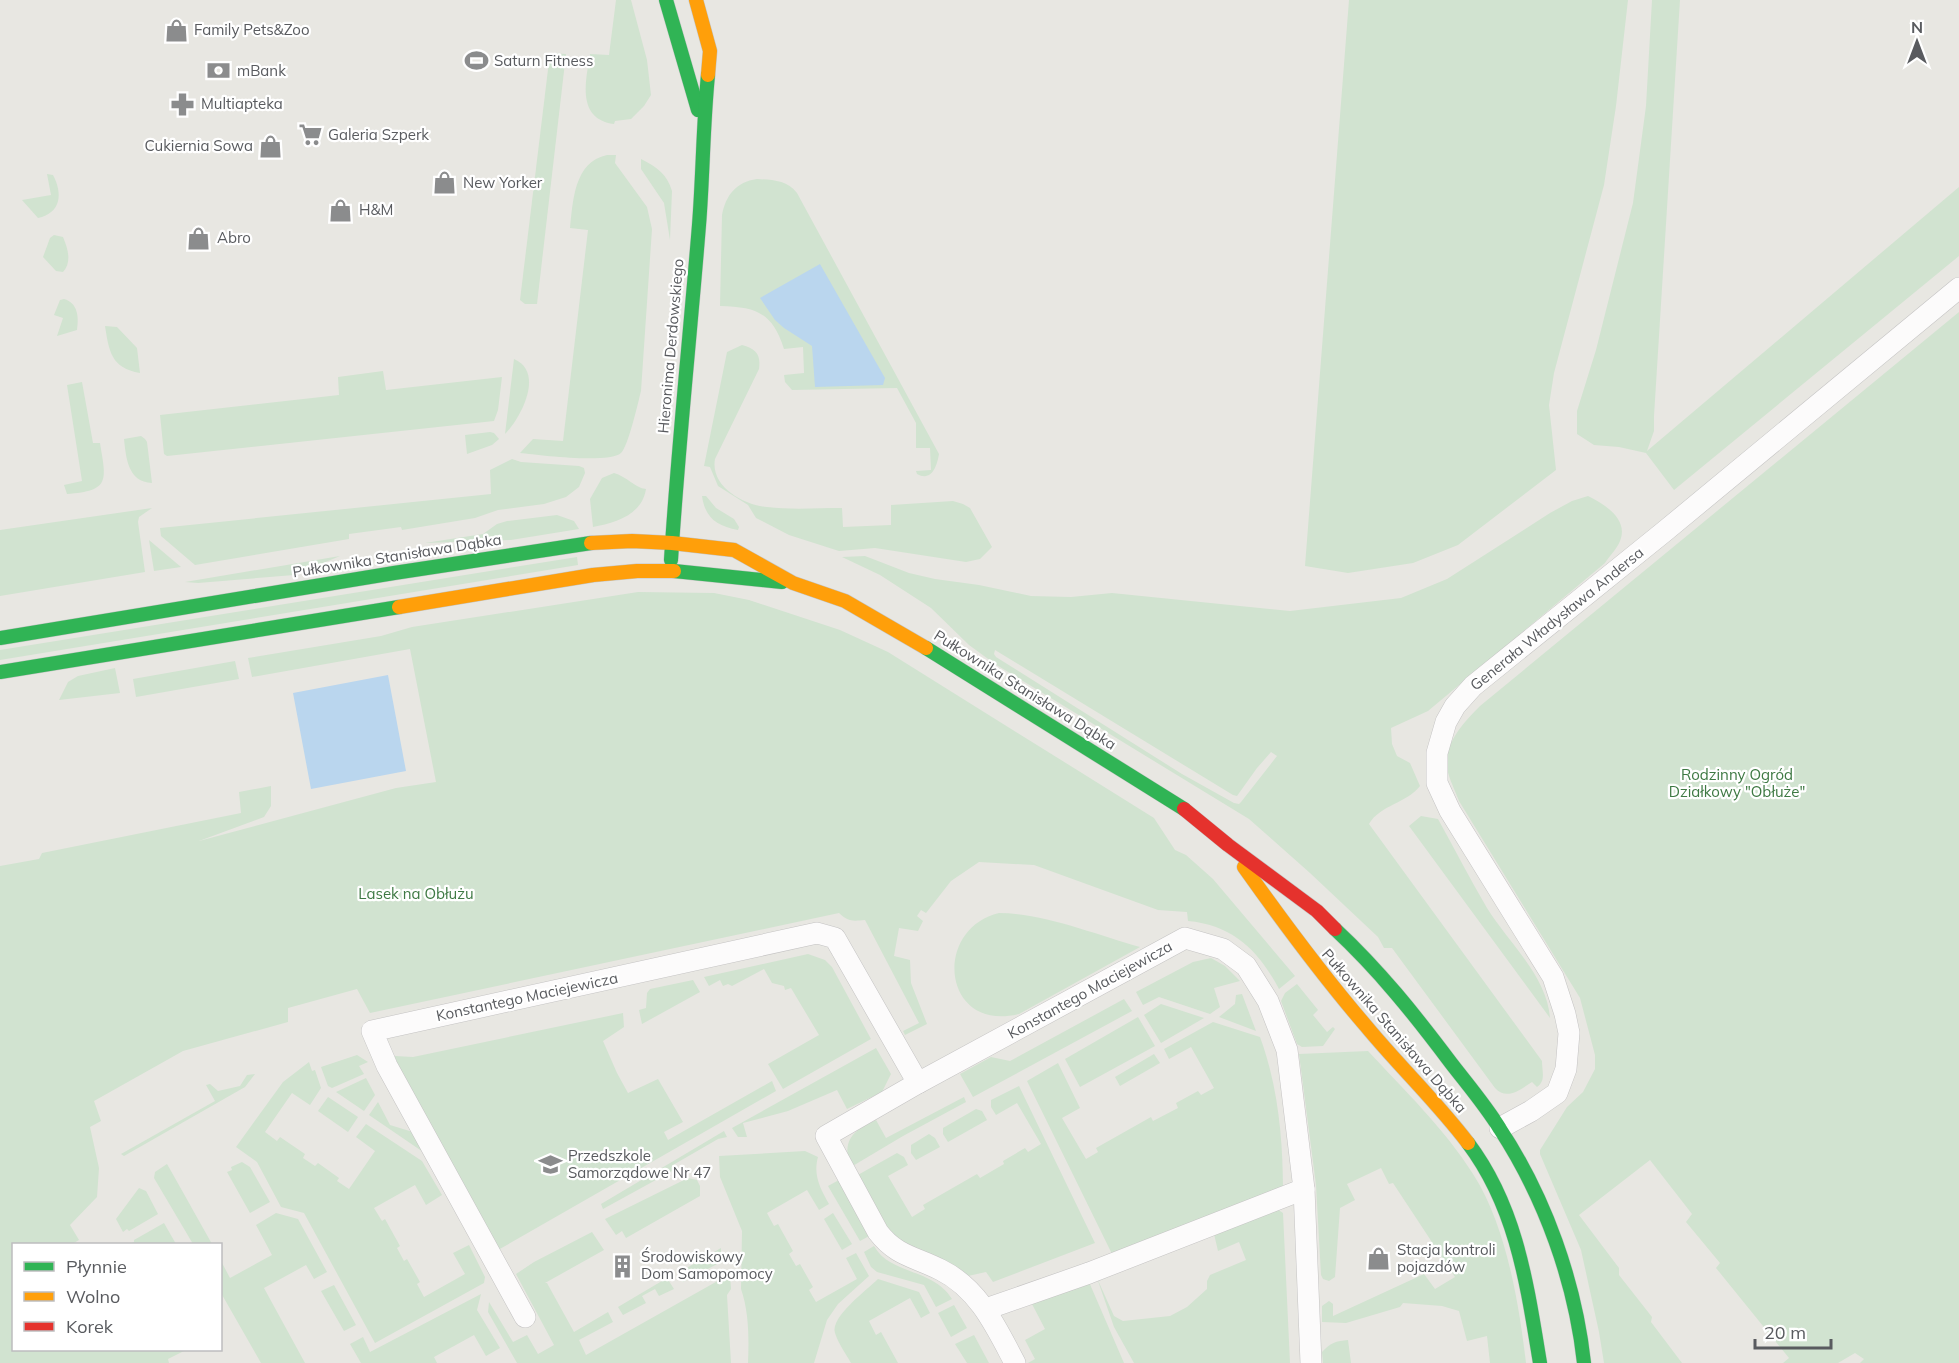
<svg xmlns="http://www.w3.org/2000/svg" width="1959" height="1363" font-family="Mulish,sans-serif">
	<rect width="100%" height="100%" fill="#e8e7e2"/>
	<g fill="#d1e3d0" fill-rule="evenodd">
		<path d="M616,0H631L647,60L651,95L644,106L631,119L615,121L614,124C576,119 586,80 590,54L609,55Z"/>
		<polygon points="1349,0 1628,0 1616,106 1604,185 1554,373 1549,405 1556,470 1458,545 1413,563 1348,573 1305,566"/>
		<polygon points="1652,0 1680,0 1654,416 1654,431 1647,451 1959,187 1959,256 1674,490 1646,453 1619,447 1594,445 1577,434 1577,411 1596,350 1633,203 1646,106"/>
		<polygon points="550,53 566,54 537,304 525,304 520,300"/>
		<path d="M607,155H616L615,163L647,207L652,229L641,391C638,403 628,447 621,453C608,464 539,455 520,453L533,439L563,441L588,230L570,228C573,201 574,162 607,155Z"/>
		<path d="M641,159C657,167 667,174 672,191L670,240L664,203L641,169Z"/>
		<path d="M47,174L53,175C63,194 61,213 38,218L22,200L51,195Z"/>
		<path d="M757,179C773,180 787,180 797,193L939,454C937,466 932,482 917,474L916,471L931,470L930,448H916V423L897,388L792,390L785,382L784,375L804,373L803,347L784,349C772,312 756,307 720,306L722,215C726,195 736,182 757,179Z"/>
		<path d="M54,235L63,237C68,249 72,262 63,272L56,271L43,257L50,238Z"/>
		<path d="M64,299C78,303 79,317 77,330L57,336L63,318L54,315L60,300Z"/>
		<path d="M1959,312V1363H1860L1864,1359L1855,1353L1838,1363H1783L1789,1358L1716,1268L1720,1263L1686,1222L1692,1214L1650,1160L1579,1215L1619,1268V1275L1652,1317L1651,1322L1682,1363H1604L1599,1332L1581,1250L1540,1154V1150L1567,1107L1583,1092L1595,1069V1055L1580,998L1459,801C1455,790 1449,779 1447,768C1443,744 1465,721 1480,706Z"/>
		<path d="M105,326L117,327L137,348L140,373C111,368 109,351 105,326Z"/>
		<path d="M742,345C756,349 761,354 759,369L715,459C710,486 743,505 767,507C791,510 817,508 842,508L843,527L891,525V505L953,501L963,504L970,508L992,547L980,559L966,562L875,548L839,551L789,535L756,518L748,505L718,486L710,467L704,466L727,352Z"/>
		<path d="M514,359C545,372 521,418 505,434Z"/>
		<polygon points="383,371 386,390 502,377 498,410 494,421 167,456 164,454 160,415 339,395 338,377"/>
		<path d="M82,382L93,443H100C106,480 111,491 67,494L64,485L82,481L67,385Z"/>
		<polygon points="490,432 494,433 499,439 492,445 467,454 465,435"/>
		<path d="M141,436L145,439L147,442L152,483C128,482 126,458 124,439Z"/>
		<polygon points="512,459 521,462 579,466 584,468 585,473 579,487 566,497 544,504 498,510 475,518 402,530 401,527 349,534 349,539 195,565 161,536 160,528 491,494 490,470"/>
		<path d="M614,473C626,476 635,488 646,489C642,515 615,523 593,527L590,499L602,478Z"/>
		<path d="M702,496H706L716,508L734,519L739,527L738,530C717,526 705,518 702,496Z"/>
		<path d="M1588,496C1603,503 1627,518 1621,538C1619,547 1610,555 1605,563L1428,711L1391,728L1392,744L1397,756L1410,763L1420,786C1407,803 1380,805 1369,824L1542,1061C1542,1071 1546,1081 1537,1087L1532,1082C1521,1089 1507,1101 1495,1088L1392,948H1384L1378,937L1310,873L1249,819L995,664L969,645L931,608L880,575L842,557L865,556L909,573L935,579L979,585L1031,596L1071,597L1112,593L1290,611L1401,598L1447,579L1550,513L1572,501ZM995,650L1233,795L1237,796L1257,768L1271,752L1277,756L1241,802L1239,804L1234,803L1182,774L996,657L994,654Z"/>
		<polygon points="152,508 139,517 138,522 145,572 0,596 0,530"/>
		<polygon points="557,515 574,521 579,529 511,540 425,543 483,534 497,524 507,521"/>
		<polygon points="149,540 181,567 154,571"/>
		<polygon points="340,556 294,575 198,583 185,582"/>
		<polygon points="577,557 578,565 0,660 0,650"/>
		<path d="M638,592L714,593L749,600L840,630L888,652L1154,818L1175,850L1186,855L1213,879L1295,976L1279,989C1259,951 1233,925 1188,921L1187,912L1158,910L1034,865L979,862L951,881L926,913L921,910L917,916L923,921L918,931L899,928L894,956L910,960L911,983L927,1024L905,1035L903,1031L919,1023L865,920C853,921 848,922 839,913L370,1013L357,989L288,1008V1022L183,1051L94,1101L101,1121L90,1127L99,1168L97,1197L70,1225L79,1240L74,1243L75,1244H14V1350H186L168,1359L169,1363H0V866L39,859L42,853L241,813L239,792L271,786V806L264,817L199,841L396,788L436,782L410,649L252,677L248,658L381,636L412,627Z"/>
		<polygon points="235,661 239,679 136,697 133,679"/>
		<polygon points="115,668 120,693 59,700 68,682 78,676"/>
		<path d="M1421,816L1438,819C1454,848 1470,879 1487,908C1508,942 1547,976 1550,1018L1409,826Z"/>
		<path d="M999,913C1043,913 1097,935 1140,947L1019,1014C942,1033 932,929 999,913Z"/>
		<polygon points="808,954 825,960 832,967 871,1039 783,1089 768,1064 819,1035 791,988 785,990 784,986 772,983 764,969 732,986 728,984 723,986 720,980 709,986 704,977"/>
		<polygon points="1211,958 1225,966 1240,981 1214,988 1220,1007 1210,1014 1159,997 1143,1005 1136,992 1193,962"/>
		<polygon points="693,980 700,992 642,1024 639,1010 646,1008 647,993 650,989"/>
		<polygon points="1297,984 1318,1010 1313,1015 1327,1032 1333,1027 1335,1029 1323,1046 1302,1047 1297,1044 1281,1001 1285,993"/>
		<polygon points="1242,994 1256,1031 1219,1017 1235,1004 1236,995"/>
		<polygon points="1124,999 1132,1011 973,1097 960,1074 991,1057 1010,1061"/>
		<polygon points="1161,1004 1204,1018 1161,1043 1144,1015"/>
		<polygon points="623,1013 624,1027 603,1041 617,1073 628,1093 658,1079 683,1122 664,1132 668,1140 772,1081 776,1091 498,1250 394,1061 395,1056 413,1057"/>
		<polygon points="1138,1017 1155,1046 1080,1087 1065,1059"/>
		<path d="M1213,1022L1260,1037C1278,1086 1283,1139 1283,1190L1112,1254L1027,1081L1058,1063L1080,1108L1062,1118L1086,1159L1098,1152L1096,1148L1151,1117L1153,1121L1178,1108L1176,1103L1198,1091L1201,1095L1214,1088L1191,1047L1169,1059L1164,1049Z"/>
		<polygon points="876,1048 891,1074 882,1092 847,1109 837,1090 788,1111 743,1123 747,1137 738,1137 732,1128"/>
		<path d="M1368,1051C1404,1090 1444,1128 1473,1174C1506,1225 1519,1303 1526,1363H1490L1487,1336L1467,1341L1459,1311L1442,1306L1403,1303L1400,1307L1346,1323L1322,1322V1306L1329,1301L1333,1304V1316L1424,1274L1435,1289L1455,1277L1393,1183L1389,1184L1381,1168L1347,1184L1355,1200L1340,1208L1335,1277L1329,1281L1323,1279L1321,1275L1316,1185L1299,1054Z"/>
		<polygon points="1154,1054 1160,1063 1120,1086 1115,1077"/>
		<polygon points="357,1055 368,1062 359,1066 364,1074 332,1088 328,1086 321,1067"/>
		<polygon points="309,1062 312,1071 315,1070 321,1088 310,1105 292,1093 265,1132 277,1141 280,1137 305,1154 303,1158 315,1166 318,1163 339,1178 337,1181 349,1189 375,1151 356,1137 366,1124 422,1161 442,1195 426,1205 415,1185 374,1208 382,1221 385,1219 400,1246 397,1248 404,1261 407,1259 420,1282 417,1284 424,1297 465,1274 453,1253 469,1245 485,1277 484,1283 375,1343 304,1213 281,1207 257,1162 236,1147 283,1082"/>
		<polygon points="255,1074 245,1087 124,1156 121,1154 215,1101 206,1085 210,1084 218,1091 240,1086 247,1075"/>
		<polygon points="366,1078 375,1095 364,1111 336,1092"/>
		<polygon points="1019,1086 1095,1243 993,1282 986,1272 968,1276 890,1235 856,1176 897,1153 904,1157 908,1165 888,1176 912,1217 925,1209 923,1205 977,1174 980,1178 1004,1164 1003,1161 1025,1148 1028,1152 1041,1144 1017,1103 996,1115 991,1107 991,1100"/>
		<polygon points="328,1097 358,1117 348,1132 318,1111"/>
		<path d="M964,1097L966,1102L903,1136L851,1167C841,1141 853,1130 876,1120L886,1138Z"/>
		<polygon points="378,1102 390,1125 416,1133 429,1156 369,1115"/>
		<polygon points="976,1109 982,1111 987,1120 948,1142 943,1134 943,1128"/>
		<polygon points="724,1131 727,1137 718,1139 673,1165 674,1170 603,1209 601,1204"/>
		<polygon points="929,1134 935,1138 940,1147 916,1160 911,1153 911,1145"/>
		<path d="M805,1151L818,1157C813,1175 820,1188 829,1204L819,1210L807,1190L767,1213L774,1226L778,1224L793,1251L789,1254L796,1266L800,1264L813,1287L809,1290L816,1302L857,1279L846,1258L856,1253L869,1276L838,1304L827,1320L814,1363H748C749,1339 749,1312 741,1289L742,1231L720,1177L719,1156Z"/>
		<polygon points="242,1162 250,1167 270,1202 250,1213 227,1172 232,1170 231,1167"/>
		<polygon points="167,1164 171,1171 212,1244 193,1244 154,1178 155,1172"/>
		<polygon points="688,1178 697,1180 700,1186 700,1196 626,1238 622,1231 616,1235 605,1219"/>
		<polygon points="839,1180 871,1235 860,1241 828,1186"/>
		<polygon points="139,1188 146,1191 158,1214 129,1231 127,1229 123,1232 116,1219"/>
		<polygon points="1277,1209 1283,1213 1290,1363 1134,1363 1114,1327 1097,1278 1114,1316 1123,1321 1170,1316 1187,1307 1207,1289 1207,1281 1210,1275 1246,1260 1239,1242 1218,1251 1214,1234"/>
		<polygon points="276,1213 298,1219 327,1272 314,1279 306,1265 264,1288 305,1363 261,1363 221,1293 221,1261 230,1278 272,1255 256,1225"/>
		<polygon points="833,1213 852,1244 842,1250 824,1219"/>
		<polygon points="164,1223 176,1244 130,1244 134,1242 134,1240"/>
		<polygon points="592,1232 604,1250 545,1283 547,1283 574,1332 608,1312 613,1322 579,1340 586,1355 730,1274 731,1289 727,1295 731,1363 517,1363 488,1312 489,1302 513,1342 527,1335 538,1354 554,1345 516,1274 534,1262"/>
		<path d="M874,1246C890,1275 933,1268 952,1299L936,1307L924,1285L877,1272L871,1267L864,1252Z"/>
		<polygon points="721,1248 721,1262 683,1282 678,1273"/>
		<polygon points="667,1278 674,1289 659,1296 655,1289 642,1296 646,1303 623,1315 618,1307"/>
		<path d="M878,1279L919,1292L930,1313L921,1318L910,1298L869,1321L876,1335L881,1332L898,1363H851C846,1354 838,1343 835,1333C830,1317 867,1290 878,1279Z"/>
		<polygon points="1089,1282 1124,1363 1028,1363 1035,1359 1025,1340 1045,1329 1032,1304"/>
		<polygon points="334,1285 356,1325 344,1331 321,1291"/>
		<polygon points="481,1294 477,1310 500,1348 486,1356 474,1335 434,1357 437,1363 361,1363 350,1344 363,1337 370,1352"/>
		<polygon points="954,1305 967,1328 951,1337 938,1313"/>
		<polygon points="974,1335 989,1363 967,1363 955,1344"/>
		<path d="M1348,1340L1351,1363H1323L1322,1352C1330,1343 1336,1341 1348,1340Z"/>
	</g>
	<g fill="#bad6ee">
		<polygon points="820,264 885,378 883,385 815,387 812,346 784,328 775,320 760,298"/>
		<polygon points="388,675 406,771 311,789 293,693"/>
	</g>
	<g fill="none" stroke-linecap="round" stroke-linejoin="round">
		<defs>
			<g id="street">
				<polyline points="1500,1128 1531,1111 1557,1093 1566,1069 1569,1033 1565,1014 1553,977 1450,811 1437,783 1437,753 1446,722 1455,706 1473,686 1665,531 1959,288"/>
				<polyline points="986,1309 1089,1273 1304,1189"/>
				<polyline points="525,1317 387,1066 372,1031 817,933 835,938 918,1083"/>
				<path d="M1015,1363C996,1327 979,1289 941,1270C916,1257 896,1256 878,1232L826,1136L918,1083L1185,938L1223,949L1246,966L1268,1001L1287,1050L1304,1189L1311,1363"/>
			</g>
			<g id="fast">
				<polyline points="666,0 698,110"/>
				<path d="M671,560C678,448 690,337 699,225C703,175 703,125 708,75"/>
				<polyline points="674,571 782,582"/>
				<polyline points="0,638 394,573 591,543"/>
				<polyline points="926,648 1184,809"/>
				<polyline points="0,672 399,607"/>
				<path d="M1335,929C1379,970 1415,1015 1451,1063C1468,1085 1486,1106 1500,1129C1545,1198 1575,1281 1584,1363"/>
				<path d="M1468,1143C1517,1208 1527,1285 1540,1363"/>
			</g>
			<g id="slow">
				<polyline points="696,0 710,51 708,75"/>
				<polyline points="591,543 632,541 672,543 734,550 793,583 845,601 926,648"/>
				<polyline points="399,607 593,575 637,571 674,571"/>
				<path d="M1244,867C1283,922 1322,975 1366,1026C1399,1066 1437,1102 1468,1143"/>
			</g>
			<polyline id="jam" points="1184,809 1228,845 1317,911 1335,929"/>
		</defs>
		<use href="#street" stroke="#c4c3c3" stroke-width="22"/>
		<use href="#fast" stroke="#c4c5c4" stroke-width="15"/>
		<use href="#slow" stroke="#c4c5c4" stroke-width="15"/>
		<use href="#jam" stroke="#c4c5c4" stroke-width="15"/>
		<use href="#street" stroke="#fcfbfb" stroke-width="21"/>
		<use href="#fast" stroke="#30b455" stroke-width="14"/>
		<use href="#slow" stroke="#ff9f0a" stroke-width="14"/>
		<use href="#jam" stroke="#e5322d" stroke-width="14"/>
	</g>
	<defs>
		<symbol id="shop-bare" viewBox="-9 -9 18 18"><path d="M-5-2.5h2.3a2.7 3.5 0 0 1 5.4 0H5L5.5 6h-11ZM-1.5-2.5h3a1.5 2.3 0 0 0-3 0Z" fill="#8b8c8d" stroke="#fff" stroke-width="2.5" paint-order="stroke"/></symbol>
		<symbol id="stadium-bare" viewBox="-9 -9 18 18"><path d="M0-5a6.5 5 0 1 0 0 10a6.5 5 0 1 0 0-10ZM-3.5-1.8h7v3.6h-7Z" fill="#8b8c8d" stroke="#fff" stroke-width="2.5" paint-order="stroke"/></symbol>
		<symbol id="bank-bare" viewBox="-9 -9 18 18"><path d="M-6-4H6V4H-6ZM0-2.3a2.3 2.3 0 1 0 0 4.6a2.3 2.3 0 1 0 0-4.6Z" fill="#8b8c8d" stroke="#fff" stroke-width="2.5" paint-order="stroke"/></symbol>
		<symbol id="pharmacy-bare" viewBox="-9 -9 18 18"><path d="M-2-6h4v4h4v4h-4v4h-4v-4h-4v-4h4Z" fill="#8b8c8d" stroke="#fff" stroke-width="2.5" paint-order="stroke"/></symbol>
		<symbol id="supermarket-bare" viewBox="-9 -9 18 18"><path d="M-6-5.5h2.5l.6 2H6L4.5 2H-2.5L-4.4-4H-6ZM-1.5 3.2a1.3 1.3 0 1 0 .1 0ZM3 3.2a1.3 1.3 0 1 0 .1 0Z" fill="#8b8c8d" stroke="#fff" stroke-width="2.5" paint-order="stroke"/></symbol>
		<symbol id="school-bare" viewBox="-9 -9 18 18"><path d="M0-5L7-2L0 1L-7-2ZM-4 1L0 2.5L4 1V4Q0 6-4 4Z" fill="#8b8c8d" stroke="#fff" stroke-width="2.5" paint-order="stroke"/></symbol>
		<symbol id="building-bare" viewBox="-9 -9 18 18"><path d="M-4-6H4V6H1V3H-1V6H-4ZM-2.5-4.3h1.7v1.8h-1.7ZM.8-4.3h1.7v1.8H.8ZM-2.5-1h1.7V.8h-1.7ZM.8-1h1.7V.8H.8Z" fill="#8b8c8d" stroke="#fff" stroke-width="2.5" paint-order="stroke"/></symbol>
	</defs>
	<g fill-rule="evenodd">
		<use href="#shop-bare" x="160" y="14" width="33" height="33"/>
		<use href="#stadium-bare" x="460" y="44" width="33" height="33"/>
		<use href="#bank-bare" x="202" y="54" width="33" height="33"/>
		<use href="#pharmacy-bare" x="166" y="88" width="33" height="33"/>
		<use href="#supermarket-bare" x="294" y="118" width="33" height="33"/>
		<use href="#shop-bare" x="254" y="130" width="33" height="33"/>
		<use href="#shop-bare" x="428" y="166" width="33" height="33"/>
		<use href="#shop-bare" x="324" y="194" width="33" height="33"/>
		<use href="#shop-bare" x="182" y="222" width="33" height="33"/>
		<use href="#school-bare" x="534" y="1148" width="33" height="33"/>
		<use href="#shop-bare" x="1362" y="1242" width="33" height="33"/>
		<use href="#building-bare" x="606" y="1250" width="33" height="33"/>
	</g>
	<g text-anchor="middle" stroke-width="4.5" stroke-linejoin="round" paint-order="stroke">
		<g font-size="15" fill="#595b5f" stroke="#fff" text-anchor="start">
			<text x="194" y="35">Family Pets&amp;Zoo</text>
			<text x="494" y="66">Saturn Fitness</text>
			<text x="237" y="76">mBank</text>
			<text x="201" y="109">Multiapteka</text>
			<text x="328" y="140">Galeria Szperk</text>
			<text x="253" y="151" text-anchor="end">Cukiernia Sowa</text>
			<text x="463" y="188">New Yorker</text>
			<text x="359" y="215">H&amp;M</text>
			<text x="217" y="243">Abro</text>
			<text x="568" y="1161">Przedszkole<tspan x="568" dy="17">Samorządowe Nr 47</tspan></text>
			<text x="1397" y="1255">Stacja kontroli<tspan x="1397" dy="17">pojazdów</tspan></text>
			<text x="641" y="1262">Środowiskowy<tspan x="641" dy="17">Dom Samopomocy</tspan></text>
		</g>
		<g font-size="15" fill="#595b5f" stroke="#fff">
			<text transform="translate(671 346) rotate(-85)" y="5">Hieronima Derdowskiego</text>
			<text transform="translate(397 556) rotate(-9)" y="5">Pułkownika Stanisława Dąbka</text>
			<text transform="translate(1557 619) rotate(-39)" y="5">Generała Władysława Andersa</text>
			<text transform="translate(1025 690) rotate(32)" y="5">Pułkownika Stanisława Dąbka</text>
			<text transform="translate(1090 990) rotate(-29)" y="5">Konstantego Maciejewicza</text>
			<text transform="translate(527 997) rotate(-12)" y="5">Konstantego Maciejewicza</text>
			<text transform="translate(1394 1031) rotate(49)" y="5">Pułkownika Stanisława Dąbka</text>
		</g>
		<g font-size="15" fill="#3e7943" stroke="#fff">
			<text x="1737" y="780">Rodzinny Ogród<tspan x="1737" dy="17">Działkowy "Obłuże"</tspan></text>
			<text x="416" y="899">Lasek na Obłużu</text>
		</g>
	</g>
	<rect x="12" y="1243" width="210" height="108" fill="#ffffff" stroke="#bdbdbf" stroke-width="1.5"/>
	<rect x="24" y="1262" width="30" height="9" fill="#30b455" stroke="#bdbdbf" stroke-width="1.5"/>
	<text x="66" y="1273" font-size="18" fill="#595b5f">Płynnie</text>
	<rect x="24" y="1292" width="30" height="9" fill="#ff9f0a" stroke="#bdbdbf" stroke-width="1.5"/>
	<text x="66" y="1303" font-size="18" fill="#595b5f">Wolno</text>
	<rect x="24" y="1322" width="30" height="9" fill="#e5322d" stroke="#bdbdbf" stroke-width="1.5"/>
	<text x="66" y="1333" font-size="18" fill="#595b5f">Korek</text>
	<g transform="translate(1917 42)" stroke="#ffffff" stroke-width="4.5" paint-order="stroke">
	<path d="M0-4.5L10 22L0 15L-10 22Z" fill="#595b5f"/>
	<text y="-9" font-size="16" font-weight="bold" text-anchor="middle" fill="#595b5f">N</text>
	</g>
	<path d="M1755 1339v9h76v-9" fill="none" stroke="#595b5f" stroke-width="3"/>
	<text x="1764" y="1339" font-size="18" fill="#595b5f" stroke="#ffffff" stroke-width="4.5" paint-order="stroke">20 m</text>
</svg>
